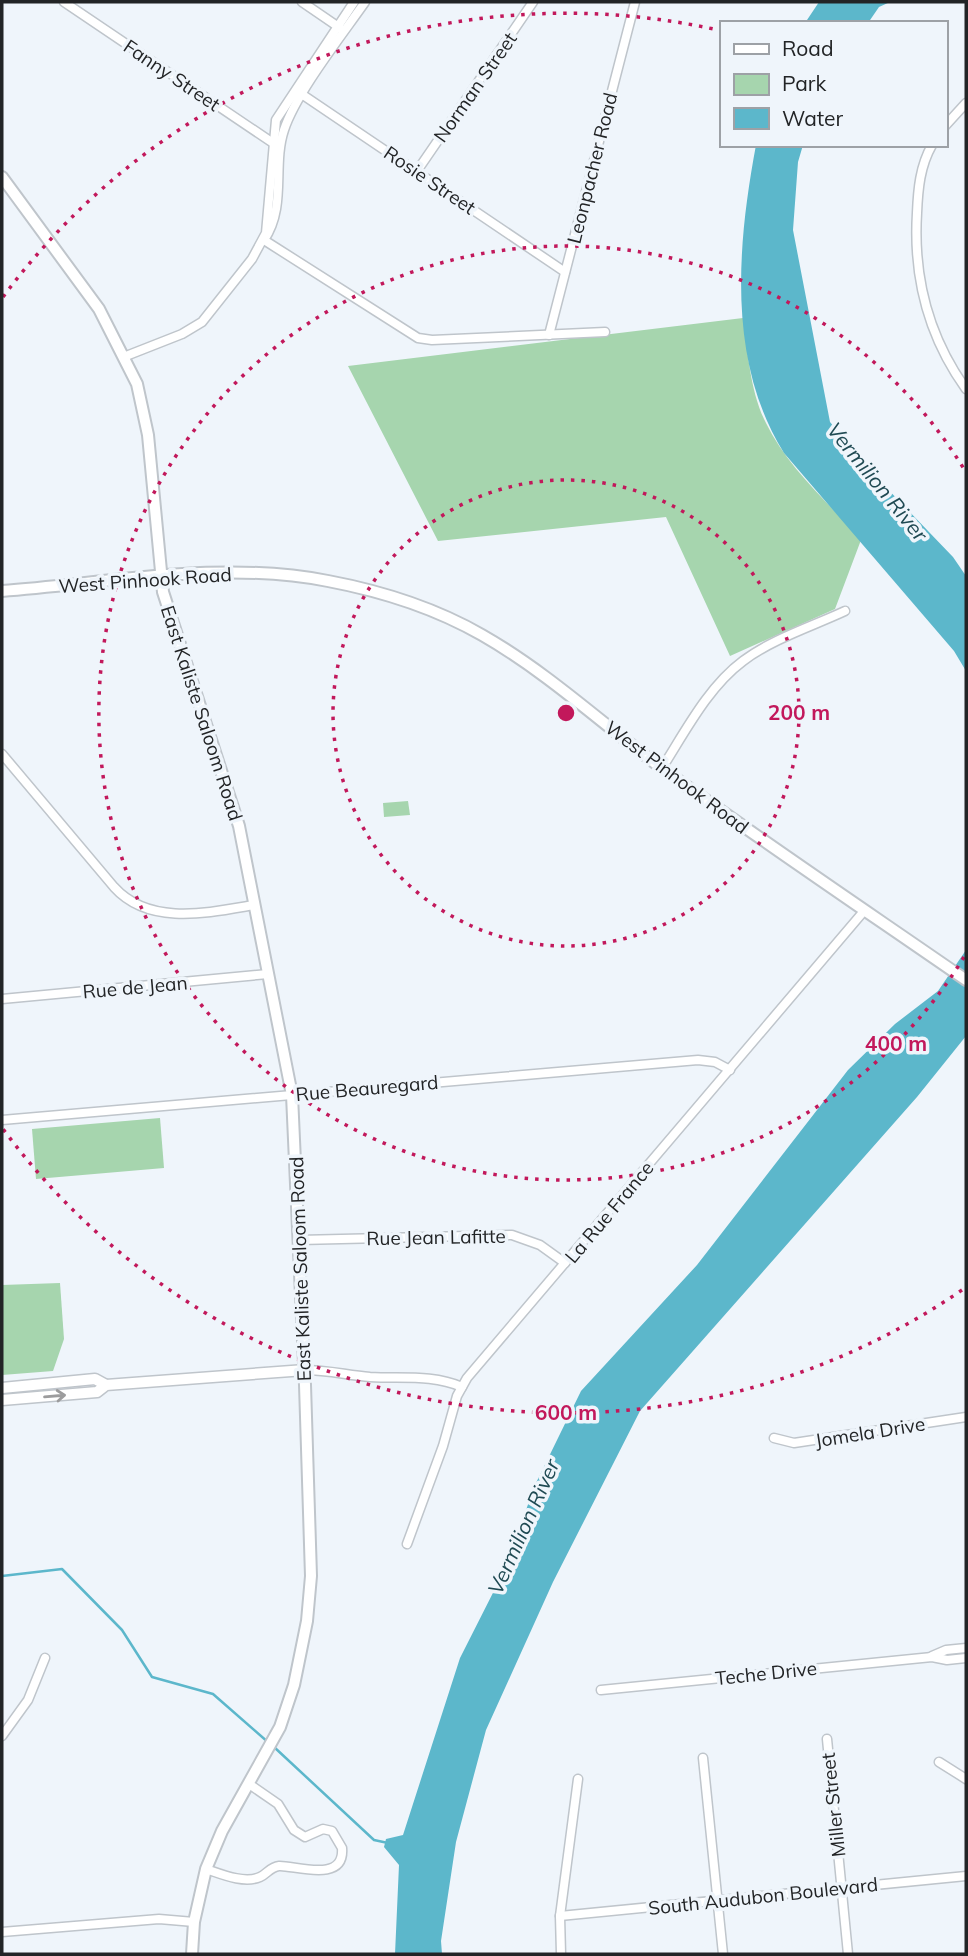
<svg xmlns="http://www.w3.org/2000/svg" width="968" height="1956" font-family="Mulish,sans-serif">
	<rect width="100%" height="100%" fill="#eff5fb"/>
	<g fill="#a6d5ae">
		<path d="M743,318C748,352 750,392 766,423C787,467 829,503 861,540L835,609L730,656L666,517L438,541L348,366Z"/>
		<polygon points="408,801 410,815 384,817 383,803"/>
		<polygon points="160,1118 164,1168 36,1179 32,1129"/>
		<polygon points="60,1283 64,1339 53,1371 2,1375 2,1285"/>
	</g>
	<g fill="#5cb7cb">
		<polygon points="819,2 890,2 879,7 868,23 805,23"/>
		<path d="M756,145H803L798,162L793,230L830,422L879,480L953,557L966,576V671L954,651L784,453C727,362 737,247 756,145Z"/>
		<polygon points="966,950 966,1036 917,1097 640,1411 553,1582 486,1730 456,1842 441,1941 442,1954 395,1954 399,1865 384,1847 386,1839 403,1835 460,1658 501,1577 536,1483 581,1391 697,1265 848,1070 895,1024 938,991"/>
	</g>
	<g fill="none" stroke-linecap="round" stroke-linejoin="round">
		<g stroke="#5cb7cb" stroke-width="2.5">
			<polyline points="2,1576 62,1569 122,1630 152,1677 213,1694 269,1743"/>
			<polyline points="274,1747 374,1840 388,1843"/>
		</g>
		<defs>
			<g id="minor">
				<polyline points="64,2 276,145"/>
				<polyline points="302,2 340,28"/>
				<path d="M365,2C342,35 296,93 284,130C272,166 287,206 264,240L418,338L432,340L605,332"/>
				<polyline points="300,93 565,272"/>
				<polyline points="945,126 966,103"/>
				<path d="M932,145C920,166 918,189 917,213C913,278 928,336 966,389"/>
				<polyline points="417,171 533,2"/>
				<polyline points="549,335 635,2"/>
				<polyline points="126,356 182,334 202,322 252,259 266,233 276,120 354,2"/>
				<path d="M2,754L114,887C149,926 207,913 254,905"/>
				<path d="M662,768C685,732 708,687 743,661C772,639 813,626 845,611"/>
				<polyline points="2,999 268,974"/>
				<polyline points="2,1120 698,1060 715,1062 730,1070"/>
				<polyline points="299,1240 512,1235 540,1245 565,1263"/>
				<path d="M305,1370C327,1370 347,1375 370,1377C401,1379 432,1374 462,1387"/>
				<polyline points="774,1438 794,1443 966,1417"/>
				<polyline points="407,1544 443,1446 457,1396 467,1378 864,911"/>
				<polyline points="932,1656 946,1650 966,1648"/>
				<polyline points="601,1690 932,1657 947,1660 966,1658"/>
				<polyline points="2,1736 28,1700 45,1658"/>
				<polyline points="827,1739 848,1954"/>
				<polyline points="703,1758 723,1954"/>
				<polyline points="939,1762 966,1779"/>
				<path d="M206,1869C221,1874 244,1884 260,1877C267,1874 270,1867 279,1866C294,1865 345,1884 342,1848L332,1831L323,1829L305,1837L294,1830L278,1804L249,1784"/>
				<polyline points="560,1916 966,1876"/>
				<polyline points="2,1932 159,1919 194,1922"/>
				<polyline points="561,1954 560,1916 578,1779"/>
			</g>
			<g id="tertiary">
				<polyline points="2,1388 95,1379 106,1385"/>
				<polyline points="2,1400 97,1392 106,1385 305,1370"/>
			</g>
			<g id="secondary">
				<polyline points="2,177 99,309 137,384 148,435 163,592 239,826 292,1095 305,1385 311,1576 307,1621 294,1685 280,1727 222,1831 206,1869 194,1922 192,1954"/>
				<path d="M2,591C109,583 221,560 328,581C381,591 435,608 482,635C552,675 610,731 675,778C771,847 869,913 966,980"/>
			</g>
		</defs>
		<use href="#minor" stroke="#bfc5cb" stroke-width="11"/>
		<use href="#tertiary" stroke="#bfc5cb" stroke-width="13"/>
		<use href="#secondary" stroke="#bfc5cb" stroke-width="14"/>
		<use href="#minor" stroke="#fff" stroke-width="8"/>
		<use href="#tertiary" stroke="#fff" stroke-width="10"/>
		<use href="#secondary" stroke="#fff" stroke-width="10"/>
	</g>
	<defs><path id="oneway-shaft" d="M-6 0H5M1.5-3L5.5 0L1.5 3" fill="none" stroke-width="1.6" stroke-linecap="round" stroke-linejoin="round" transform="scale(1.75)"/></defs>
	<use stroke="#9c9c9d" href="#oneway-shaft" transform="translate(55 1396) rotate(-5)"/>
	<g fill="none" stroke="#c2185b" stroke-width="3.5" stroke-dasharray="3.5 7">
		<circle cx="566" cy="713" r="233"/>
		<path d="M964 957A467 467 0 1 1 964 469"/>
		<path d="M962 1290A700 700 0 0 1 3 1129M3 297A700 700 0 0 1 718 30"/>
	</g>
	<g text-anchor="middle" stroke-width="7" stroke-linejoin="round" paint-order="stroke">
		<g font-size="19" fill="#222426" stroke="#eff5fb">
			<text transform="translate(172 75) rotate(34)" y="7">Fanny Street</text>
			<text transform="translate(475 87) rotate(-55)" y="7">Norman Street</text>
			<text transform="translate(592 168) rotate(-76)" y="7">Leonpacher Road</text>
			<text transform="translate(430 180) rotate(34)" y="7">Rosie Street</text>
			<text transform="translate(145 580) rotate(-4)" y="7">West Pinhook Road</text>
			<text transform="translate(202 713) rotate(72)" y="7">East Kaliste Saloom Road</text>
			<text transform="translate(677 777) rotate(37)" y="7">West Pinhook Road</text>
			<text transform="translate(135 987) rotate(-5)" y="7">Rue de Jean</text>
			<text transform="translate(367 1088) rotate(-5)" y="7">Rue Beauregard</text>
			<text transform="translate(609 1212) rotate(-50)" y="7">La Rue France</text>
			<text transform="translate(436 1237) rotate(-1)" y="7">Rue Jean Lafitte</text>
			<text transform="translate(300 1269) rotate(-92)" y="7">East Kaliste Saloom Road</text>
			<text transform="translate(870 1432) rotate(-9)" y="7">Jomela Drive</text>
			<text transform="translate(766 1673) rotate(-6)" y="7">Teche Drive</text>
			<text transform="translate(833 1805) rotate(-96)" y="7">Miller Street</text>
			<text transform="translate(763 1896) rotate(-6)" y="7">South Audubon Boulevard</text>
		</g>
		<g font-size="21" font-style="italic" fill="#204a53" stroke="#eff5fb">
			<text transform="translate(877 482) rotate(51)" y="7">Vermilion River</text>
			<text transform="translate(524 1527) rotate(-66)" y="7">Vermilion River</text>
		</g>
	</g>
	<circle cx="566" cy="713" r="10" fill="#c2185b" stroke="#eff5fb" stroke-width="3.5"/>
	<g font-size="21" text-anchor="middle" font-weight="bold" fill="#c2185b" stroke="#eff5fb" stroke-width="7" stroke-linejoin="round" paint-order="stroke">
		<text x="799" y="720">200 m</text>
		<text x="896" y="1051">400 m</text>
		<text x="566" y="1420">600 m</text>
	</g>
	<rect width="968" height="1956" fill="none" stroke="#222426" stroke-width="7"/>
	<rect x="720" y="21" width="228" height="126" fill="#eff5fb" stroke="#9da1a6" stroke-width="2"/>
	<rect x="734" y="44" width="35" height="10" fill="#ffffff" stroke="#9da1a6" stroke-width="2"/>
	<text x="782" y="56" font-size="21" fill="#222426">Road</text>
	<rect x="734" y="74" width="35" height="21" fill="#a6d5ae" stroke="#9da1a6" stroke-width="2"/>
	<text x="782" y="91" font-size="21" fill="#222426">Park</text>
	<rect x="734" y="108" width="35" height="21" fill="#5cb7cb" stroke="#9da1a6" stroke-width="2"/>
	<text x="782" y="126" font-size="21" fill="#222426">Water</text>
</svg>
